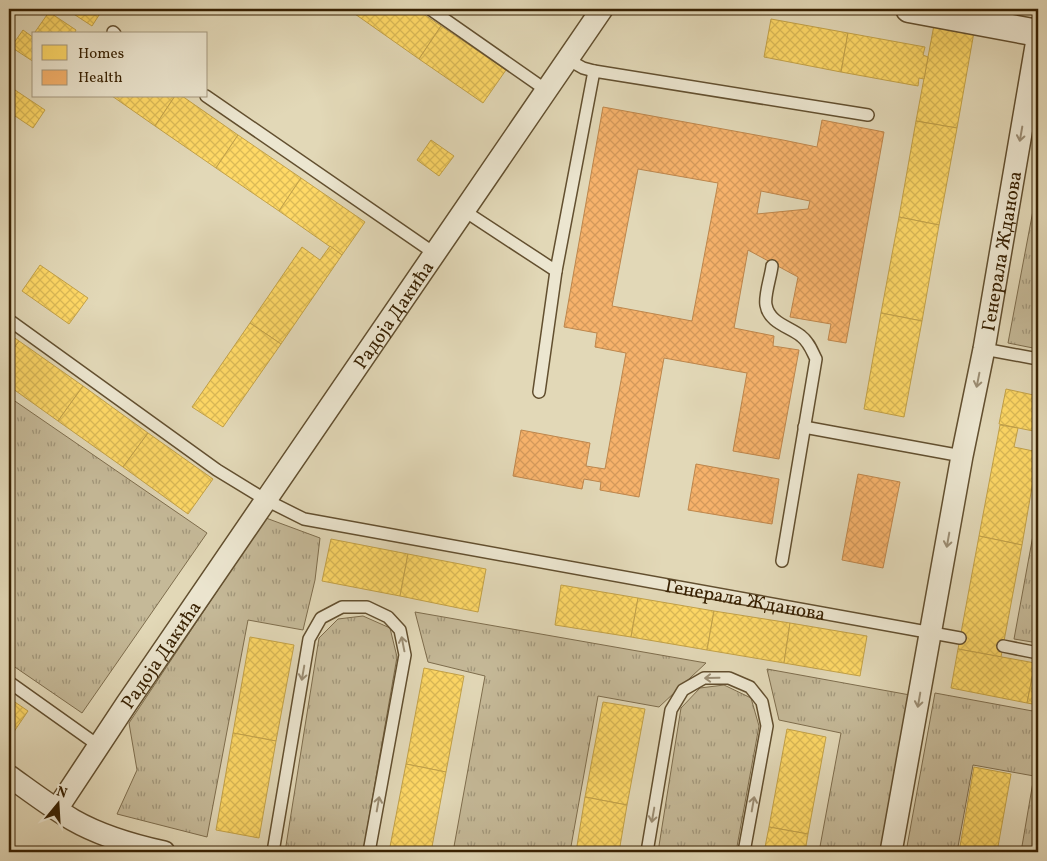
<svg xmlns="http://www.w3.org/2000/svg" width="1047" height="861" font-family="Vollkorn,serif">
	<defs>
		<pattern id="grass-tufts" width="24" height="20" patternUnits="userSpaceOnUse" patternTransform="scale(1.25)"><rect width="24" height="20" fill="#c5b998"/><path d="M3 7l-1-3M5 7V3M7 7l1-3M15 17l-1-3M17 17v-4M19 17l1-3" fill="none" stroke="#a1967a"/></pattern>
		<pattern id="homes-cross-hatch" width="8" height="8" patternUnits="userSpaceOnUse" patternTransform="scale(1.25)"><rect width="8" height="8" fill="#ffd966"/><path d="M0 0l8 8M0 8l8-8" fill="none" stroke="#dbba57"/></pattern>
		<pattern id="health-cross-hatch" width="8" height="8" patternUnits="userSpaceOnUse" patternTransform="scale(1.25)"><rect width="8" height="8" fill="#f6b26b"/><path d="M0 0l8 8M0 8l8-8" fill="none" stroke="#d4995b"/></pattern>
	</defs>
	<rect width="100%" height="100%" fill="#e2d8b7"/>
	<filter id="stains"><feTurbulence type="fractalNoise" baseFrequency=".004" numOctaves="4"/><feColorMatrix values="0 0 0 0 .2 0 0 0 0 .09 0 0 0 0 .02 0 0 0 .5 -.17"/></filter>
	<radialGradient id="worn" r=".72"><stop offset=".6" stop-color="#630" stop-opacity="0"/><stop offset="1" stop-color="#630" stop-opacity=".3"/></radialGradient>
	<g fill="url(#grass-tufts)" stroke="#7e6d4d">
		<polygon points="1038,184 1038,349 1008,343"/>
		<polygon points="9,397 207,533 82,713 9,663"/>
		<polygon points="1038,508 1038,643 1014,639"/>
		<polygon points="266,518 320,538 315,580 303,630 248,620 207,837 117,814 137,770 129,723"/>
		<polygon points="415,612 706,663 659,707 598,696 570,852 453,852 485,676 428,662"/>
		<polygon points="363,616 390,628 397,657 363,852 285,852 319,638 338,619"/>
		<polygon points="767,669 910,695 882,852 819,852 841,733 779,720"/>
		<polygon points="724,685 751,698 759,726 736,852 658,852 681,708 700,688"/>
		<polygon points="935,693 1038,712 1038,852 1021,852 1034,776 973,765 957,852 906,852"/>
	</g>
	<g fill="url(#homes-cross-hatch)" stroke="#c3a248">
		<polygon points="66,9 96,9 101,12 92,26"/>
		<polygon points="358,9 416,9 441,26 419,59 355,14"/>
		<polygon points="49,12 76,30 74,34 38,34 35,32"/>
		<polygon points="771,19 848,33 841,72 764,57"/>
		<polygon points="934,25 974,32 957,128 916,121"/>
		<polygon points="441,26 506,70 483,103 419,59"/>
		<polygon points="23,30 34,38 34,62 11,47"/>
		<polygon points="848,33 925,47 923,55 928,57 924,79 919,78 918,86 841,72"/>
		<polygon points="9,86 45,110 33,128 9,112"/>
		<polygon points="112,96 175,96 155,126"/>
		<polygon points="175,96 182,96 238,135 216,168 155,126"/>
		<polygon points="916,121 957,128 939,225 899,217"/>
		<polygon points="238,135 301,178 279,211 216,168"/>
		<polygon points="431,140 454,156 439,176 417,160"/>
		<polygon points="301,178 365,222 342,255 279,211"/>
		<polygon points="899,217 939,225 922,321 881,313"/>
		<polygon points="330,246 342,255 281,344 250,323 302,247 320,260"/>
		<polygon points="40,265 88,298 69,324 22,291"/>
		<polygon points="881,313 922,321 904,417 864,409"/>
		<polygon points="250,323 281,344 223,427 192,407"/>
		<polygon points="9,334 19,341 9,355"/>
		<polygon points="19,341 83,386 58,421 9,386 9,355"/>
		<polygon points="83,386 148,433 123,467 58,421"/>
		<polygon points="1006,389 1038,396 1038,432 999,424"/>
		<polygon points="1000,425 1018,428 1014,447 1038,452 1022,545 979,536"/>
		<polygon points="148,433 213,479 188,514 123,467"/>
		<polygon points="979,536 1022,545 1001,657 958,649"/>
		<polygon points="331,539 408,554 400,596 322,581"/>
		<polygon points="408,554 486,569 478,612 400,596"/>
		<polygon points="561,585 638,598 631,637 555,625"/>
		<polygon points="638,598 714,611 707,650 631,637"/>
		<polygon points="714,611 790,623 784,663 707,650"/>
		<polygon points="790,623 867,636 860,676 784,663"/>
		<polygon points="250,637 294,645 276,741 233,733"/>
		<polygon points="958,649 1035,663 1027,703 951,688"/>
		<polygon points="1035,663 1038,664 1038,705 1027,703"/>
		<polygon points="424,668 464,676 446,772 406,764"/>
		<polygon points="9,698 28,711 9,739"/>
		<polygon points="603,702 645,709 627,805 585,797"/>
		<polygon points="787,729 826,737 808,834 769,827"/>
		<polygon points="233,733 276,741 259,838 216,830"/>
		<polygon points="406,764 446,772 431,852 389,852"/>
		<polygon points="974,767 1011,774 997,852 959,852"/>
		<polygon points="585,797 627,805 619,852 576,852"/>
		<polygon points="769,827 808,834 805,852 764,852"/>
	</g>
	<g fill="url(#health-cross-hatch)" stroke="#bd864c" fill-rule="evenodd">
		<path d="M603,107L783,140L817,147L822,120L884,132L846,343L828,340L831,324L790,317L798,277L748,250L734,328L774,336L773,346L799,350L779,459L733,451L747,373L664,358L639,497L600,490L601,482L584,479L582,489L513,476L521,430L590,443L586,466L605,469L626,353L595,347L597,333L564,327ZM638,169L718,183L692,321L612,306ZM761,191L810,201L808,209L757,214Z"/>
		<polygon points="696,464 779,479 772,524 688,510"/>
		<polygon points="858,474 900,482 883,568 842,560"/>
	</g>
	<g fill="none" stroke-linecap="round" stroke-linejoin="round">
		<defs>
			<g id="service">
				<polyline points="430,9 546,90"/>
				<polyline points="113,32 115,34"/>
				<polyline points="567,59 583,68 594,71"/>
				<polyline points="206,96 434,253"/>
				<polyline points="463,210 556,271"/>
				<path d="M772,266C771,276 764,296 766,305C769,323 790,327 801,336C809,342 812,351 816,359L782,561"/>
				<path id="s1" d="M9,320L217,470L266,500L304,519L960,638"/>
				<polyline points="984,349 1038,359"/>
				<polyline points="539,392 556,271 594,71 868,115"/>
				<polyline points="804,427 962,456"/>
				<polyline points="1003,646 1038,653"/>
				<polyline points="9,682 99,746"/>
				<polyline points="273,852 309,639 321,618 342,607 367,607 388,617 400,630 405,655 369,852"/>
				<polyline points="647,852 671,710 683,690 704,678 729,678 750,687 762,702 767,726 744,852"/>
			</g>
			<g id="minor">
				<path d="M9,776C30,791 51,807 73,820C101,836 132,845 164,852"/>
				<path id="s2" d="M57,809L127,703L602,9"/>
				<path id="s3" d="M891,852L962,456L984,349L1038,34"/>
			</g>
			<polyline id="tertiary" points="909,9 1038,33"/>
		</defs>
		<use href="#service" stroke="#624f2f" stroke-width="14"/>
		<use href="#minor" stroke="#624f2f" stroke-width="24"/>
		<use href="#tertiary" stroke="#624f2f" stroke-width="29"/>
		<use href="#service" stroke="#ece6d0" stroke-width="11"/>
		<use href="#minor" stroke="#ece6d0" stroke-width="21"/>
		<use href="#tertiary" stroke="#ece6d0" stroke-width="26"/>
	</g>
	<defs><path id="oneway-shaft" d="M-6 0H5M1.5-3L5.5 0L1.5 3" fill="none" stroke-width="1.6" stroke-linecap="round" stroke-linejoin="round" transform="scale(1.25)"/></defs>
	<g stroke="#9b8d73">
		<use href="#oneway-shaft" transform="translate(1021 134) rotate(100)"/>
		<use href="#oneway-shaft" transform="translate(978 380) rotate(101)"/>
		<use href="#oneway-shaft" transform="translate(948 540) rotate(100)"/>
		<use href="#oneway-shaft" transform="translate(403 644) rotate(-101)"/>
		<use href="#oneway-shaft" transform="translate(303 673) rotate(100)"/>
		<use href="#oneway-shaft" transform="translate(712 678) rotate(179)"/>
		<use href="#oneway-shaft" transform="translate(919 700) rotate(100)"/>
		<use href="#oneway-shaft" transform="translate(378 804) rotate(-80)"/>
		<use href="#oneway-shaft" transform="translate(753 804) rotate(-80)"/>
		<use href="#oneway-shaft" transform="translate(653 815) rotate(100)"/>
	</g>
	<g text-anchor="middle" stroke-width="5" stroke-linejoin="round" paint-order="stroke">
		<g font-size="19" fill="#382102" stroke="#ece6d0">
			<text dy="7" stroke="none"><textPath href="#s3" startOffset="611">Генерала Жданова</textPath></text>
			<text dy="7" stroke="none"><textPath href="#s2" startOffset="598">Радоја Дакића</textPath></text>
			<text dy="7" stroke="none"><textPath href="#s1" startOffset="805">Генерала Жданова</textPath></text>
			<text dy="7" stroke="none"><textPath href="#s2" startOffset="186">Радоја Дакића</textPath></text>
		</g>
	</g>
	<rect width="1047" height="861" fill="none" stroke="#e2d8b7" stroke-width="30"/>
	<rect x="10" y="10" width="1027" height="841" fill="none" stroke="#382102" stroke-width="2.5"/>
	<rect x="15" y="15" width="1017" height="831" fill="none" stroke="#382102"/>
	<rect x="32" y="32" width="175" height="65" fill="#ece6d0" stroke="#a4977e"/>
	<rect x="42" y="45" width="25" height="15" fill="#ffd966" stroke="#a4977e"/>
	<text x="78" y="58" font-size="15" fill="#382102">Homes</text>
	<rect x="42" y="70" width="25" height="15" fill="#f6b26b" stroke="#a4977e"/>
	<text x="78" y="82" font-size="15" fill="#382102">Health</text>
	<g transform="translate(58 804) rotate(18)" stroke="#ece6d0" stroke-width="4" paint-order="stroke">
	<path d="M0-4L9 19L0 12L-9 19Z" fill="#382102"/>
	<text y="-8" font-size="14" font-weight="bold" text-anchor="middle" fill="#382102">N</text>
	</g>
	<rect width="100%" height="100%" filter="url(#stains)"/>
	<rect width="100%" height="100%" fill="url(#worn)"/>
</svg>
